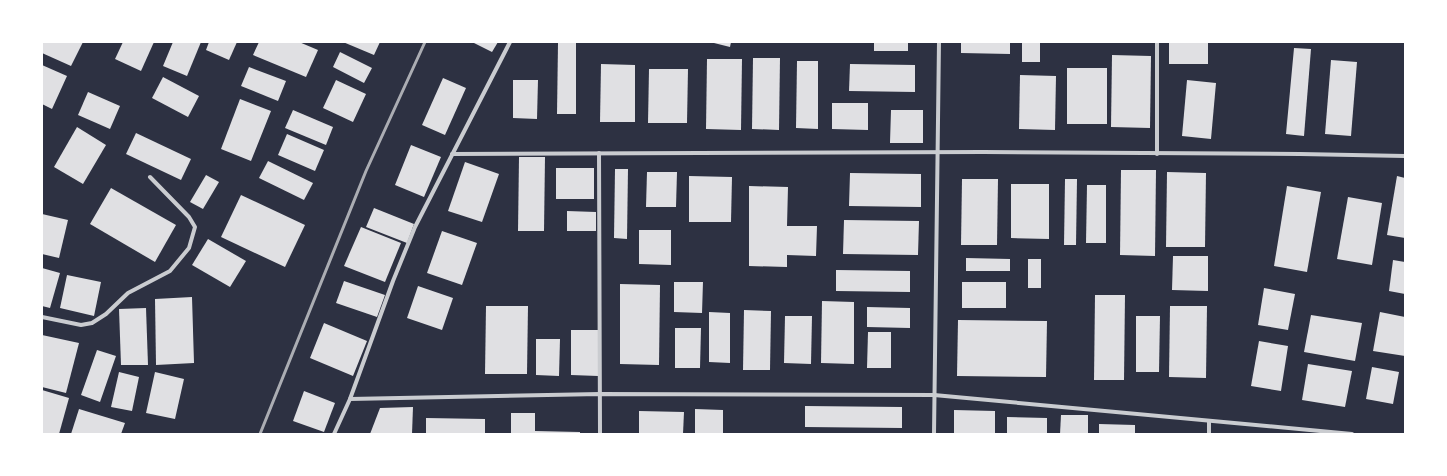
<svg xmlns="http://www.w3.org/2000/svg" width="1447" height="476" font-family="Poppins,sans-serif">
	<rect width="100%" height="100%" fill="#2d3142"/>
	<g fill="#e0e0e3">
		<polygon points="42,42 83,42 71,66 42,53"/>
		<polygon points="123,42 154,42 141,71 115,59"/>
		<polygon points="173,42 201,42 187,76 163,66"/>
		<polygon points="209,42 237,42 229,60 206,50"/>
		<polygon points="259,42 299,42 318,50 306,77 253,55"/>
		<polygon points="343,42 380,42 374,55"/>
		<polygon points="472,42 498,42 492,52"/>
		<polygon points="710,42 731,42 730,47"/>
		<rect x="874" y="42" width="34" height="9"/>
		<polygon points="961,42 1010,42 1010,54 961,53"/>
		<rect x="1022" y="42" width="18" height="20"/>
		<rect x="1169" y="42" width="39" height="22"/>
		<polygon points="558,43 576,43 576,114 557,114"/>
		<polygon points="1294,48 1311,49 1304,136 1286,134"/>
		<polygon points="340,52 372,68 364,83 333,67"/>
		<polygon points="1112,55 1151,56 1150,128 1111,127"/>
		<polygon points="753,58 780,58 779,130 752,129"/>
		<polygon points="707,59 742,59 741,130 706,129"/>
		<polygon points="1331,60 1357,62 1351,136 1325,134"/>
		<polygon points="797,61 818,61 818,129 796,128"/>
		<polygon points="601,64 635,65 635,122 600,122"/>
		<polygon points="850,64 915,65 915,92 849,91"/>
		<polygon points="42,65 67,76 52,109 42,104"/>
		<polygon points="249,67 286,81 278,101 241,86"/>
		<rect x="1067" y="68" width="40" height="56"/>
		<polygon points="649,69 688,69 687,123 648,123"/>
		<polygon points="1020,75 1056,76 1055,130 1019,129"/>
		<polygon points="163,77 199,96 188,117 152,98"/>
		<polygon points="443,78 466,88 445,135 422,125"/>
		<polygon points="336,80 366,94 353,122 323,108"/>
		<polygon points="513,80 538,80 537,119 513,118"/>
		<polygon points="1187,80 1216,83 1211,139 1182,136"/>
		<polygon points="88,92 120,106 110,129 78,115"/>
		<polygon points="240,99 271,111 251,161 221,149"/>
		<polygon points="832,103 868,103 868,130 832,129"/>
		<polygon points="293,110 333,127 326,145 285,128"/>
		<polygon points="891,110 923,110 923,143 890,143"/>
		<polygon points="77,127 106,145 83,184 54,167"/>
		<polygon points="136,133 191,159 181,180 126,154"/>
		<polygon points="287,134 324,150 315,171 278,155"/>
		<polygon points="411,145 441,157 424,197 395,185"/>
		<polygon points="519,157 545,157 544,231 518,231"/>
		<polygon points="268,161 313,183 304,200 259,178"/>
		<polygon points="465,162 499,174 482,222 448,211"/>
		<rect x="556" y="168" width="38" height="31"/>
		<polygon points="615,169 628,169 627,239 614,238"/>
		<polygon points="1121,170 1156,170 1155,256 1120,255"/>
		<polygon points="647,172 677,172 676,207 646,207"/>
		<polygon points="1167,172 1206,173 1205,247 1166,247"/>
		<polygon points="850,173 921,174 921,207 849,206"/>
		<polygon points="206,175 219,182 203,209 190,202"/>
		<polygon points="689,176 732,177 731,222 689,222"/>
		<polygon points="1397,176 1405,178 1405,238 1387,235"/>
		<polygon points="962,179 998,179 997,245 961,245"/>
		<polygon points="1065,179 1077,179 1076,245 1064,245"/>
		<polygon points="1011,184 1049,184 1049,239 1011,238"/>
		<polygon points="1087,185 1106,185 1106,243 1086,243"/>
		<polygon points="749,186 788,187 787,226 817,226 816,256 787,255 787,267 749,266"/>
		<polygon points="1287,186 1321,192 1307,272 1274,266"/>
		<polygon points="111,188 176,225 155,262 90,224"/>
		<polygon points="241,195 305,225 285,267 221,237"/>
		<polygon points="1348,197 1382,203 1372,265 1337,259"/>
		<polygon points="374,208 414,224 407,243 366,227"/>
		<polygon points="567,211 596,212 596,231 567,231"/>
		<polygon points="42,214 68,220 59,258 42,254"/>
		<polygon points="844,220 919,221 918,255 843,254"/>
		<polygon points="361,227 401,243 385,282 344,266"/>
		<polygon points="639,230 671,230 671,265 639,264"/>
		<polygon points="442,231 477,243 462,285 427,273"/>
		<polygon points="208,239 246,261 230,287 192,265"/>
		<polygon points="1173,256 1208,256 1208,291 1172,290"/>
		<polygon points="966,258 1010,259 1010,271 966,271"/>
		<rect x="1028" y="259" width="13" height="29"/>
		<polygon points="1393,260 1405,262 1405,294 1389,291"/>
		<polygon points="42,268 60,273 50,308 42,306"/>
		<polygon points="836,270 910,271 910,292 836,291"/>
		<polygon points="67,275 101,282 94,316 60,308"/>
		<polygon points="344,281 385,295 377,317 336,303"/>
		<polygon points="674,282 703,282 702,313 674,312"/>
		<rect x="962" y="282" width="44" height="26"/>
		<polygon points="620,284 660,285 659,365 620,364"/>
		<polygon points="418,286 453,298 442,330 407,318"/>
		<polygon points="1264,288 1295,294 1288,330 1258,325"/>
		<polygon points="1095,295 1125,295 1124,380 1094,380"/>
		<polygon points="192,297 194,363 156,365 155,299"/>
		<polygon points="822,301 854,302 854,364 821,363"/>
		<polygon points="486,306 528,306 527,374 485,374"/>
		<polygon points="1170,306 1207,306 1206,378 1169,377"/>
		<polygon points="867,307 910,308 910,328 867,327"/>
		<polygon points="146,308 148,365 121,365 119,309"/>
		<polygon points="744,310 771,311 770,370 743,370"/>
		<polygon points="709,312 730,313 730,363 709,362"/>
		<polygon points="1380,312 1405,317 1405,356 1373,351"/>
		<polygon points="1311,315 1362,323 1355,361 1304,352"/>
		<polygon points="785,316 812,316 811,364 784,363"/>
		<polygon points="1136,316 1160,316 1159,372 1136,372"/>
		<polygon points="958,320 1047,321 1046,377 957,376"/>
		<polygon points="324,323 367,341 353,376 310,358"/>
		<polygon points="675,328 701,328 700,368 675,368"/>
		<polygon points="571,330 599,330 598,376 571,375"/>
		<polygon points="868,332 891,332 891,368 867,368"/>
		<polygon points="42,335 79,343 66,393 42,387"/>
		<polygon points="536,339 560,339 559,376 536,375"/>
		<polygon points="1259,341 1288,346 1281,391 1251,386"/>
		<polygon points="97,350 116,356 100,402 81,395"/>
		<polygon points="1308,364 1352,371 1345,407 1302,400"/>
		<polygon points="1372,367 1399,372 1393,404 1366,399"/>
		<polygon points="119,372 139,377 132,411 111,407"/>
		<polygon points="155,372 184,379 175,419 146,413"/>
		<polygon points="42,390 69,398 59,434 42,434"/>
		<polygon points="304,391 335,403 324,432 293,421"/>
		<polygon points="805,406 902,407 902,428 805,427"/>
		<polygon points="413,407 412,434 370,434 380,408"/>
		<polygon points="79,409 125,423 121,434 71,434"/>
		<polygon points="695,409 723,410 723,434 695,434"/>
		<polygon points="954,410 995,411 995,434 954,434"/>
		<polygon points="639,411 684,412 683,434 639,434"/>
		<polygon points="511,413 535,413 535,431 580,432 580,434 511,434"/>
		<polygon points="1061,415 1088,415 1088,434 1060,434"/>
		<polygon points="1007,417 1047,418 1047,434 1007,434"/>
		<polygon points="426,418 485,419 485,434 426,434"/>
		<polygon points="1099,424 1135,425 1135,434 1099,434"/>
	</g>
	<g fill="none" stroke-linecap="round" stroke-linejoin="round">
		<g stroke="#caccd0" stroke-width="4">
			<polyline points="1157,42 1157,154"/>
			<polyline points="599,153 600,434"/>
			<polyline points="452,154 983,152 1300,154 1405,156"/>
			<polyline points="42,317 81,325 92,323 106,314 128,293 170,271 189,248 195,227 189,217 150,177"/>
			<polyline points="350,399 600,394 934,395 1352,434"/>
			<polyline points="1209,421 1209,434"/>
			<polyline points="334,434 350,399 393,281 415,227 510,42"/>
			<polyline points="934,434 939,42"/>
		</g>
		<polyline stroke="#abadb3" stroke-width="3" points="260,434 366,171 425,42"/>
	</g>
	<rect width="1447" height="476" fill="none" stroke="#ffffff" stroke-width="86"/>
</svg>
